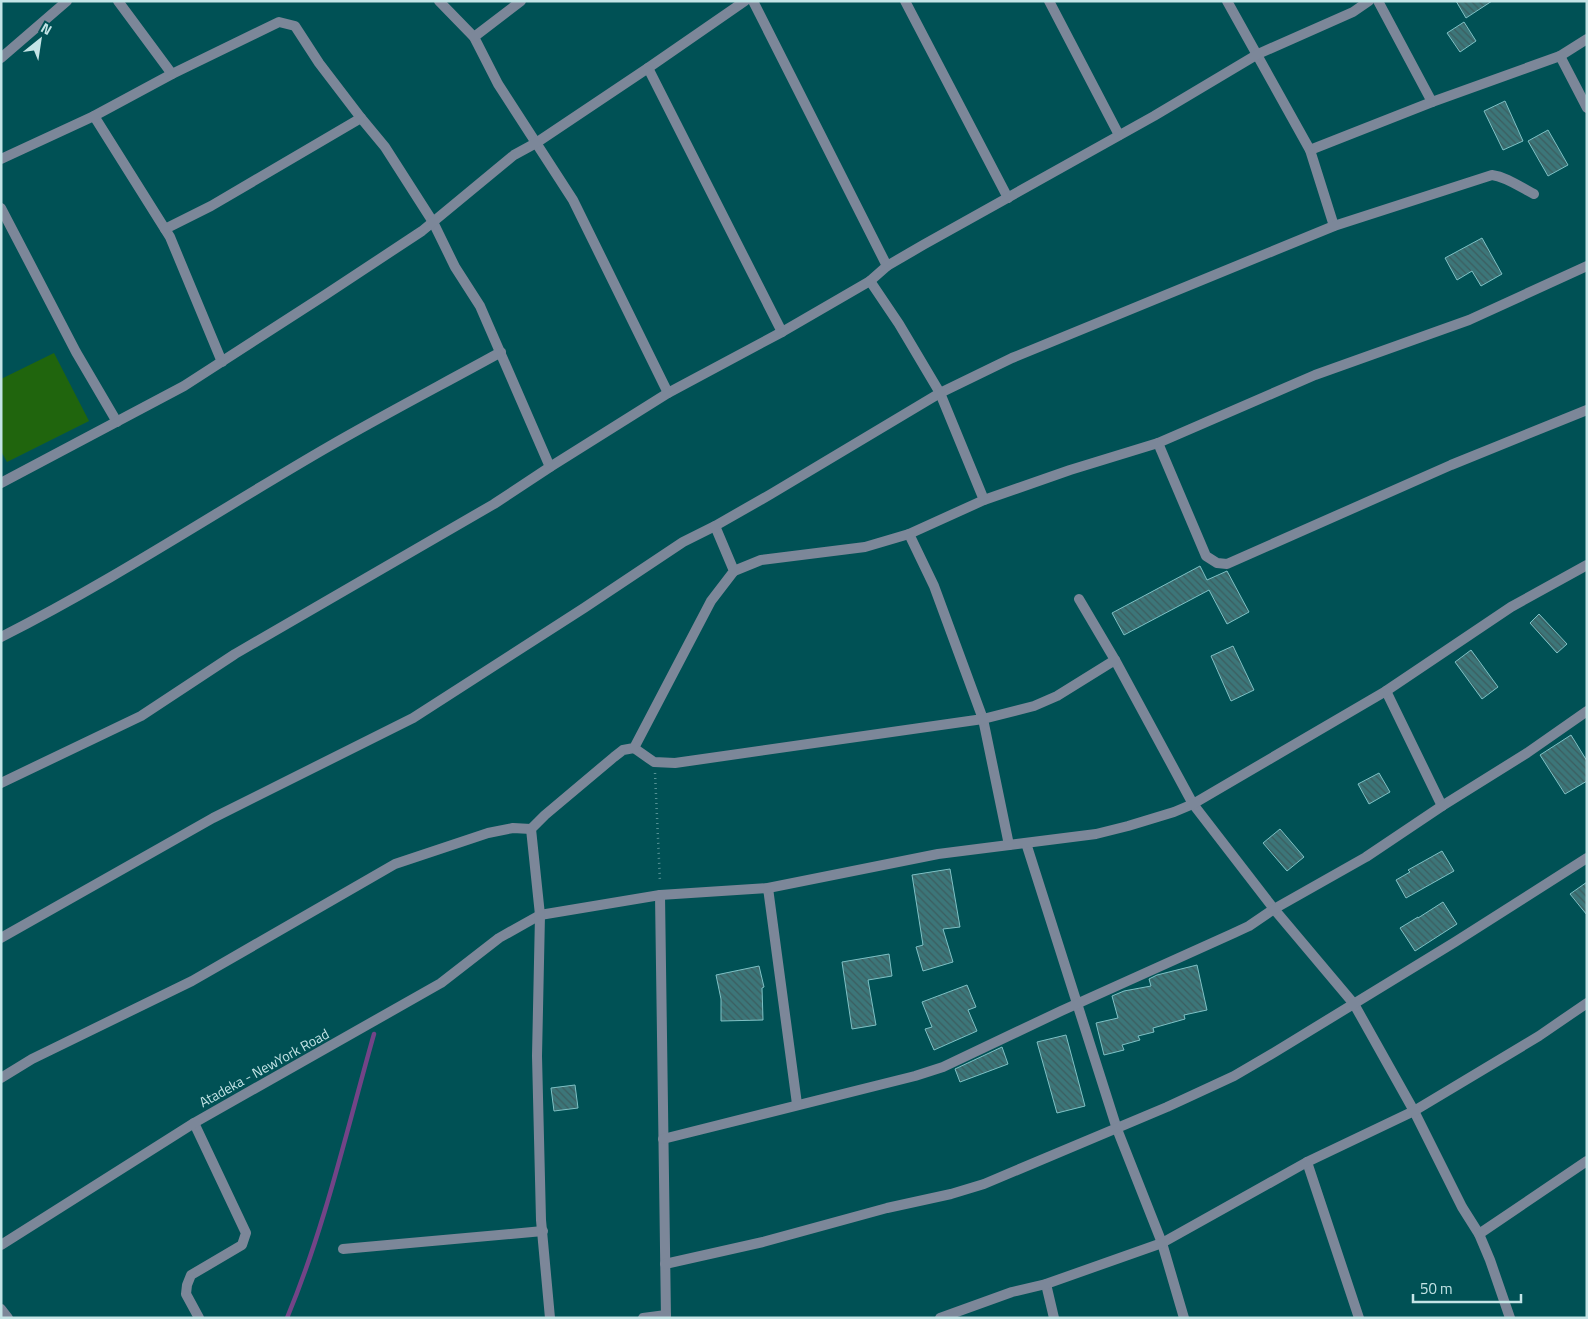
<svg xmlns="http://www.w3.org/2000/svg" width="1588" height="1319" font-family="'Titillium Web',sans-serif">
	<defs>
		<pattern id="building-back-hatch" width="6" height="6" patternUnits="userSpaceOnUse" patternTransform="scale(1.25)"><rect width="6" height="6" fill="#3c7679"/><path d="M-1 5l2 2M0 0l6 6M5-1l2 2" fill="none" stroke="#3c5d5f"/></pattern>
	</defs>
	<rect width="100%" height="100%" fill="#005155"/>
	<polygon fill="#20650d" points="54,353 89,421 7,462 1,451 1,379"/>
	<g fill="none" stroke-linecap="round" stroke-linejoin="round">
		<path stroke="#734487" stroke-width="4.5" d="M287,1318C325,1227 347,1129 374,1034"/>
	</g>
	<g fill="url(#building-back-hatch)" stroke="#7fc1c5">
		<polygon points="1456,1 1492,1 1466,18"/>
		<polygon points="1464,22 1476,41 1460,52 1447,33"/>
		<polygon points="1505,101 1523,141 1503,150 1484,111"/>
		<polygon points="1548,130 1568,165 1548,176 1528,141"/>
		<polygon points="1482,238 1502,274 1481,286 1472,271 1457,280 1445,258"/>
		<polygon points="1200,566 1207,580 1227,571 1249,612 1227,624 1209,590 1124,635 1112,613"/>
		<polygon points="1539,614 1567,644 1557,653 1530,623"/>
		<polygon points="1233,646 1254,690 1231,701 1211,656"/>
		<polygon points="1471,650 1498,687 1482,699 1455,662"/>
		<polygon points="1571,735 1587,761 1587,781 1565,794 1540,755"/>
		<polygon points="1379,773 1390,792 1369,804 1358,784"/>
		<polygon points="1280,829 1304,857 1287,871 1263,843"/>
		<polygon points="1442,851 1454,871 1406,898 1396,880 1410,872 1408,870"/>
		<polygon points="950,869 960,927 943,929 953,962 923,971 916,947 923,945 912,875"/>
		<polygon points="1587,882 1587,915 1570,894"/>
		<polygon points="1443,902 1457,924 1415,951 1400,928 1418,917 1418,918"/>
		<polygon points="889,954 892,976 868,980 876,1025 852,1029 842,962"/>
		<polygon points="1197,965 1207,1010 1184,1015 1185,1019 1153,1028 1154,1032 1138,1036 1140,1040 1122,1045 1124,1050 1104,1055 1096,1023 1118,1018 1112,996 1124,991 1151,986 1149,979 1157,975"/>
		<polygon points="759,966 764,987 762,988 763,1020 721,1021 721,999 716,975"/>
		<polygon points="967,985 976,1007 968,1010 977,1031 934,1050 925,1029 932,1027 922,1002"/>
		<polygon points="1066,1035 1085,1106 1057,1113 1037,1042"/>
		<polygon points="1002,1047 1008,1064 960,1082 955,1069"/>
		<polygon points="575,1085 578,1108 554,1111 551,1088"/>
	</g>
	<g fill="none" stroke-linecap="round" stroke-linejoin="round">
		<polyline stroke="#559194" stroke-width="2.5" stroke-dasharray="1 4" stroke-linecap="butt" points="655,773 660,882"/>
		<g stroke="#7c8799" stroke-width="10">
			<polyline points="118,1 172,74"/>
			<polyline points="439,1 474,37 498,84 573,200 668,393"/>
			<polyline points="753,1 887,266"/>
			<polyline points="905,1 1008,198"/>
			<polyline points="1049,1 1119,135"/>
			<polyline points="1227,1 1310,150 1334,226"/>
			<polyline points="1378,1 1432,102"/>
			<polyline points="474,37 521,1"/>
			<polyline points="1560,56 1587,108"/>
			<polyline points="1,58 67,1"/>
			<polyline points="648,68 782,332"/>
			<polyline points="94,116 170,237 222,362"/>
			<polyline points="1310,150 1432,102 1560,56 1587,39"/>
			<polyline points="1,159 94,116 172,74 279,22 295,26 319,63 361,118 385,147 433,222 455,267 480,306 550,467"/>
			<polyline points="1,208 76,352 117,422"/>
			<polyline points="165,229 211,206 361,118"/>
			<polyline points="870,281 899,324 940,393 984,500"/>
			<polyline points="1158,443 1206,556 1217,563 1227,564 1451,465 1587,410"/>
			<polyline points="1,483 184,386 325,295 422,231 514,155 536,143 648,68 745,1"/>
			<polyline points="909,534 934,586 983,719 1009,845"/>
			<polyline points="734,571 761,560 865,547 909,534 984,500 1070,470 1158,443 1315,375 1469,320 1587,266"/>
			<polyline points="1079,599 1115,660 1193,804 1274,909 1354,1004 1414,1111 1462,1207 1479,1234 1490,1260 1510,1318"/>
			<path d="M1,637C114,580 219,510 328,447C385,414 443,384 501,352"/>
			<polyline points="1386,691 1442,806"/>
			<polyline points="634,748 654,762 675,763 983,719 1034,706 1057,696 1115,660"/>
			<polyline points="1,783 141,716 235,654 494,504 550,467 668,393 782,332 870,281 887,266 923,245 1154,116 1258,54 1353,12 1369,1"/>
			<polyline points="1026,843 1117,1129 1162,1243 1184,1318"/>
			<polyline points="768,888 797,1104"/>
			<polyline points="660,895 666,1318"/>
			<path d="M1,938L213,818L413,718L584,608L683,542L715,526L771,494L940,393L1012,358L1334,226L1492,175C1507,177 1520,187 1534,194"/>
			<polyline points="1,1078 32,1059 192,981 395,864 488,833 513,828 531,829"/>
			<polyline points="194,1123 246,1233 242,1245 191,1275 187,1285 186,1294 199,1318"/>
			<polyline points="663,1139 915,1076 943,1067 1061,1011 1234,933 1249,926 1274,909 1366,857 1442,806 1527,753 1587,711"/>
			<polyline points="1307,1162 1359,1318"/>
			<polyline points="1479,1234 1587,1161"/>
			<polyline points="1,1245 194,1123 441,983 499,938 540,915 660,895 768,888 938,854 1096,834 1128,826 1174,812 1193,804 1386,691 1511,607 1587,565"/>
			<polyline points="343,1249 543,1231"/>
			<polyline points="665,1264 763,1242 887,1208 951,1194 984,1184 1167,1107 1234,1076 1275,1052 1455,942 1587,858"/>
			<polyline points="1046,1284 1054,1318"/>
			<polyline points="1,1309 8,1318"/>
			<polyline points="550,1318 541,1220 537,1056 540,915 531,829 545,815 614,757 623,750 634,748 711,601 734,571 715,526"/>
			<polyline points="643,1318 666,1315"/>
			<polyline points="940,1318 1012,1292 1046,1284 1162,1243 1307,1162 1414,1111 1539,1036 1587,1003"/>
		</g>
	</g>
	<g text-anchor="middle" stroke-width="4" stroke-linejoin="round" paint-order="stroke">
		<g font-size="14" fill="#c4e4e6" stroke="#005155">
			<text transform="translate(264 1068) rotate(-29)" y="5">Atadeka - NewYork Road</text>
		</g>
	</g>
	<rect width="1588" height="1319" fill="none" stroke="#c4e4e6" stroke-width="5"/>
	<g transform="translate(40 40) rotate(30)" stroke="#005155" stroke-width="4" paint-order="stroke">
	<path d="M0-4L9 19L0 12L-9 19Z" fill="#c4e4e6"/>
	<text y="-8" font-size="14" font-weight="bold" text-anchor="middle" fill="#c4e4e6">N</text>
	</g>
	<path d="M1413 1294v8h108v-8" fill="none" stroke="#c4e4e6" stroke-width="2.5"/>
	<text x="1420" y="1294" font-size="15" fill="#c4e4e6" stroke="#005155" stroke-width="4" paint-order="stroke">50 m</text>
</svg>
